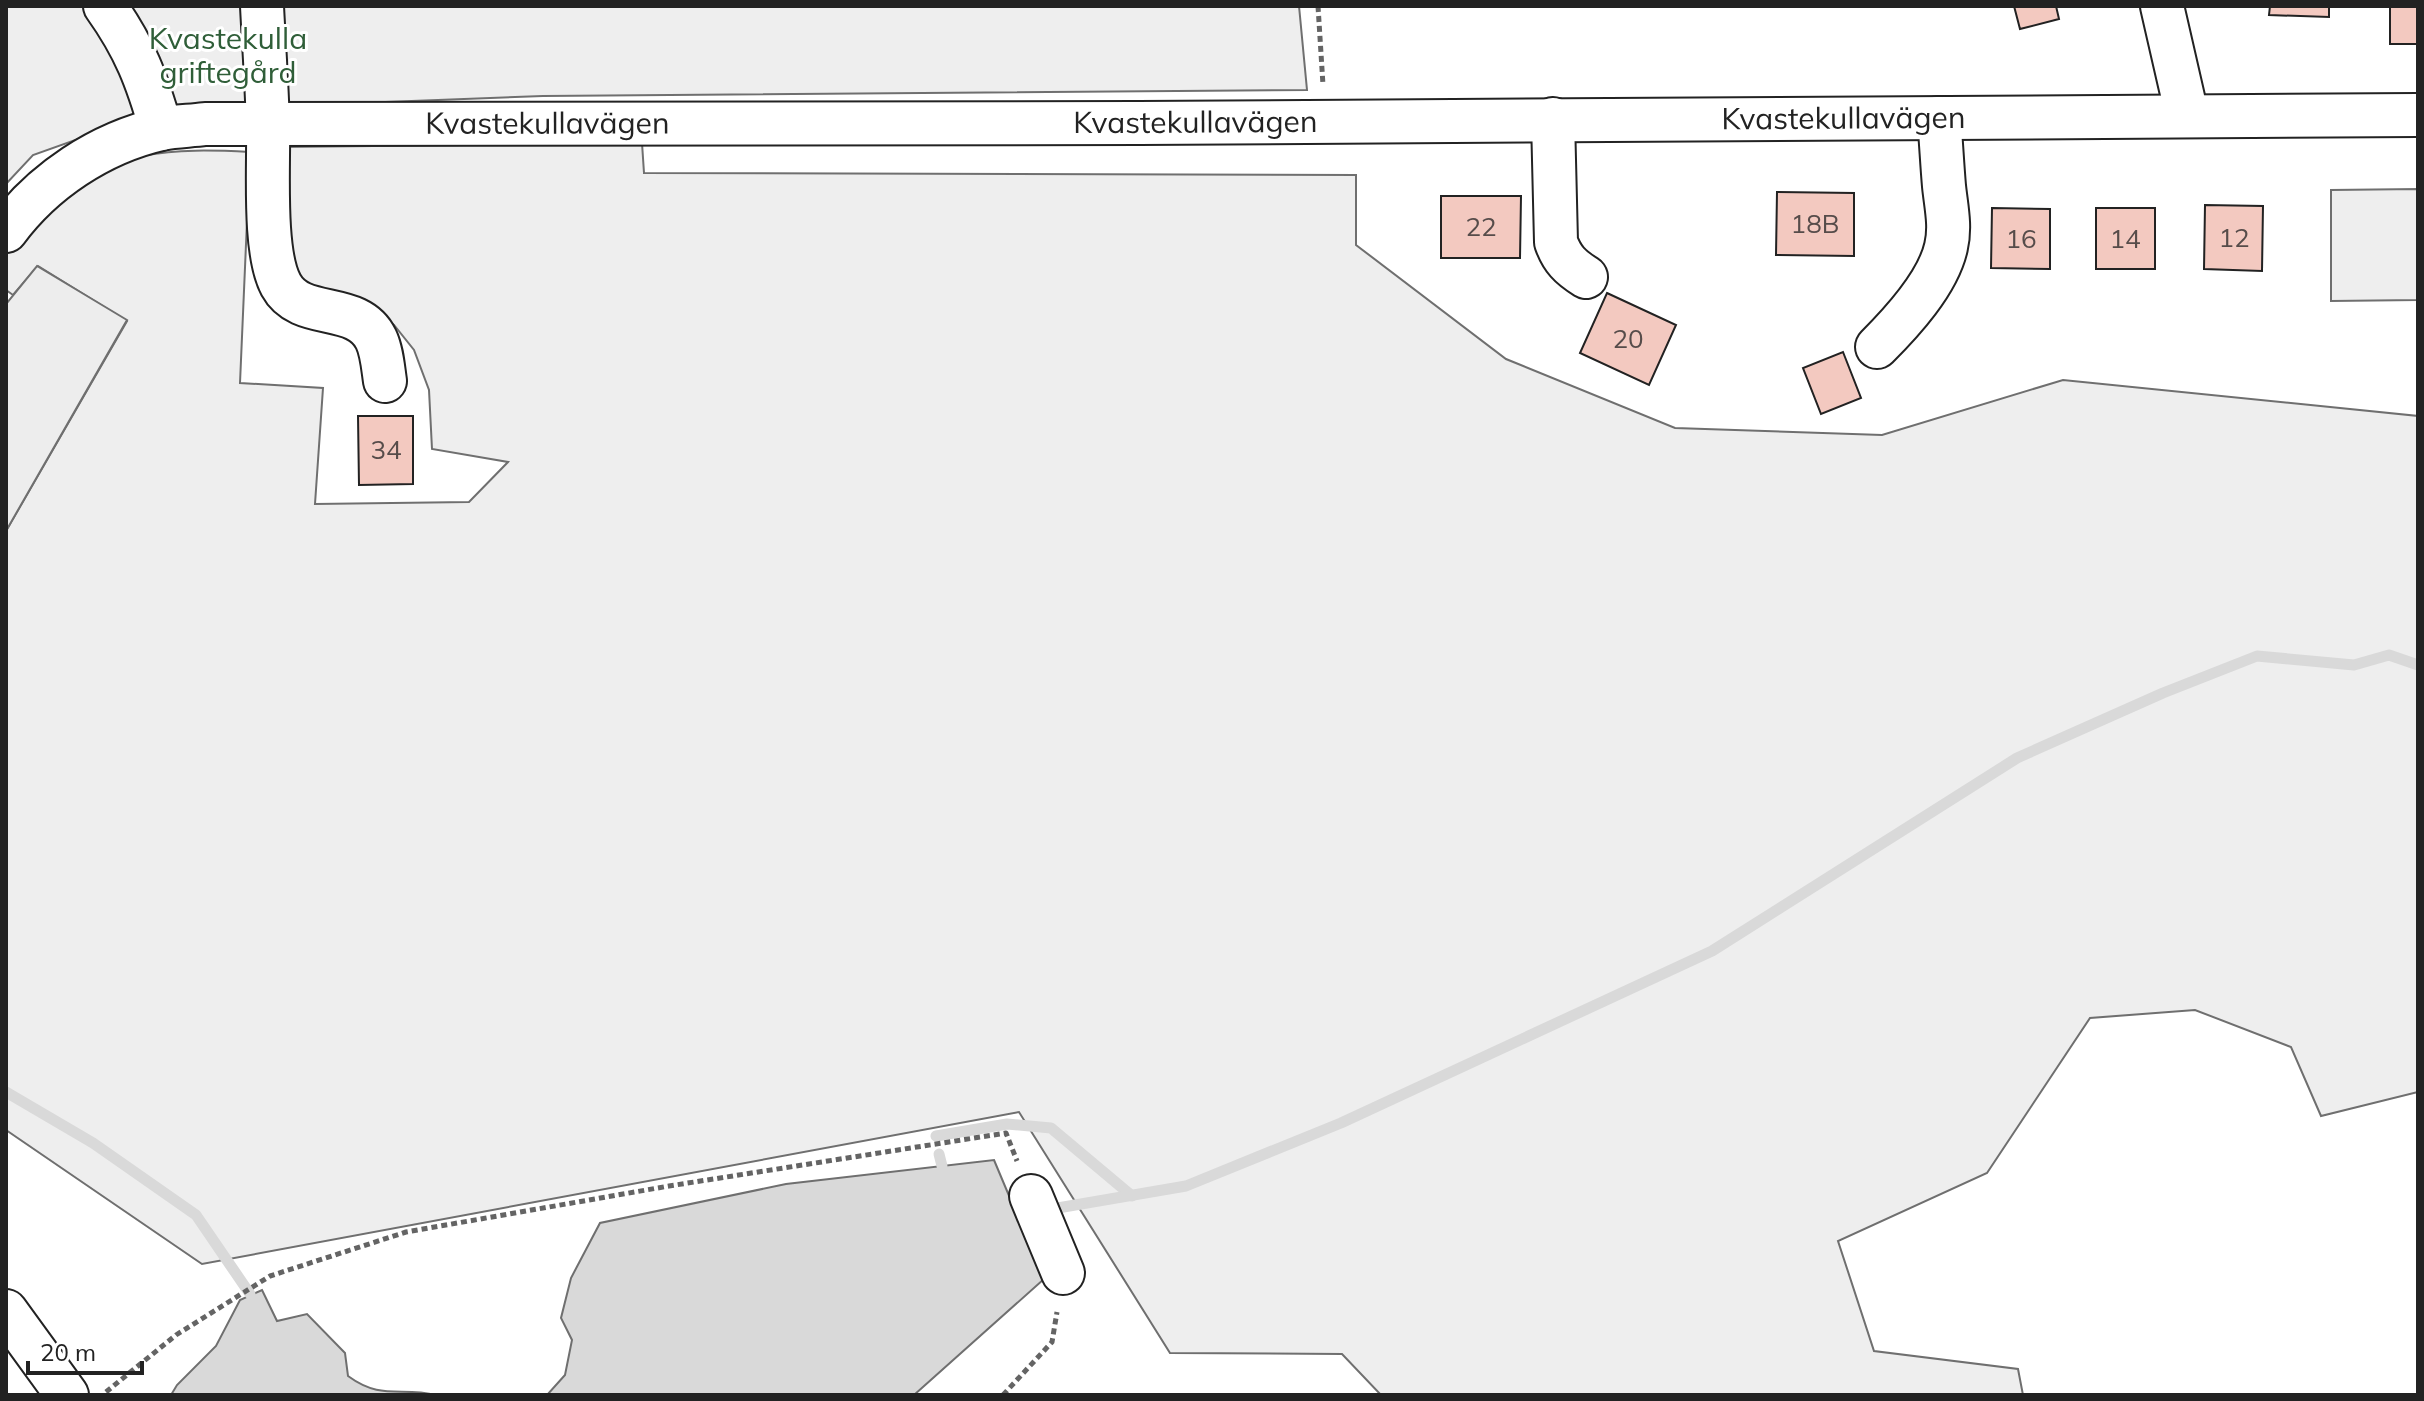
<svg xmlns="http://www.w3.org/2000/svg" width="2424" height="1401" font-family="Mulish,sans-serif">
	<rect width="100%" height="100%" fill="#fff"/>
	<g fill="#eee" stroke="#6f6f6f" stroke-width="2">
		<polygon points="6,6 1299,6 1307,90 543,96 198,109 168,107 33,155 6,184"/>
		<path d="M642,143L644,173L1356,175V245L1506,359L1675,428L1882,435L2063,380L2418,416V1092L2321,1116L2291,1047L2195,1010L2090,1018L1987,1173L1838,1241L1874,1351L2018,1369L2023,1395H1381L1342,1354L1170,1353L1019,1112L202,1264L6,1130V531L127,321L38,266L13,295L6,290V254C20,237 34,216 51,201C110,149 174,148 250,152L240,383L323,388L315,504L469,502L508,462L432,449L429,390L414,350L394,325L370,310L281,274L282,147Z"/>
		<polygon points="2418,189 2418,300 2331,301 2331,190"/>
	</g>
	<polygon fill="#ededed" stroke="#6f6f6f" stroke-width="2" points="37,266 127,320 6,531 6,304"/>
	<g fill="#d9d9d9" stroke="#6f6f6f" stroke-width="2">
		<polygon points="994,1160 1044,1279 914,1395 547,1395 565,1375 572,1340 561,1318 571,1278 600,1223 786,1184"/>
		<path d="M262,1290L277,1321L307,1314L345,1353L348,1376C382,1401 401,1386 436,1395H171L177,1385L216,1346L240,1300Z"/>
	</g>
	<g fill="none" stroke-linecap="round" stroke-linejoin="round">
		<g stroke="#d9d9d9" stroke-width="11">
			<polyline points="6,1092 93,1143 196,1215 250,1294"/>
			<polyline points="936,1136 1007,1124 1051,1128 1132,1196"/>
			<polyline points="939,1154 942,1166"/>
			<polyline points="1046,1210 1186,1186 1341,1123 1712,951 2017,758 2163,693 2257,656 2354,665 2389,655 2418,665"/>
		</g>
	</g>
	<g fill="#f3c9c0" stroke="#222" stroke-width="2">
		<polygon points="2014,6 2056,6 2059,19 2020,29"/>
		<polygon points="2270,6 2329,6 2329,17 2269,15"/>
		<rect x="2390" y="6" width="28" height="38"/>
		<polygon points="1777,192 1854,193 1854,256 1776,255"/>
		<polygon points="1441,196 1521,196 1520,258 1441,258"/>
		<polygon points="2205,205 2263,206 2262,271 2204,269"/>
		<polygon points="1992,208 2050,209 2050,269 1991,268"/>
		<rect x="2096" y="208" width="59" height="61"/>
		<polygon points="1607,293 1676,325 1649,385 1580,353"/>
		<polygon points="1843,352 1861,398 1821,414 1803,368"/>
		<polygon points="358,416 413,416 413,484 359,485"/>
	</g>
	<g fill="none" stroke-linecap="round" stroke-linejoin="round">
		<defs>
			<g id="minor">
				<path d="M105,6C135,48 147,80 161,129"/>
				<path d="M262,6C264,46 267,87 268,128C269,167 263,252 281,285C301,322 357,300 376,339C382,351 383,368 385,381"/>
				<polyline points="2162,6 2187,115"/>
				<path d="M1553,119L1556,242C1562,259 1570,267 1586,277"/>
				<path id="s1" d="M6,231C43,181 100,143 161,129C175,126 190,126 205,124L1139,123L2418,115"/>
				<path d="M1877,347C1902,322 1938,283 1946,247C1951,226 1946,206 1944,186C1942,163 1941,140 1939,118"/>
				<polyline points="1031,1196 1063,1273"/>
				<polyline points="6,1311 67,1395"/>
			</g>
		</defs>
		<use href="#minor" stroke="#222" stroke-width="46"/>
		<g stroke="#646464" stroke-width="5" stroke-dasharray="6 4" stroke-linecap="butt">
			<polyline points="1318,6 1323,85"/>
			<polyline points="106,1392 176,1335 270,1276 406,1232 669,1186 1006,1133 1017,1161"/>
			<polyline points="1003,1395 1052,1342 1057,1312"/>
		</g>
		<use href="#minor" stroke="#fff" stroke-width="42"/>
	</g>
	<g text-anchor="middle" stroke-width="6" stroke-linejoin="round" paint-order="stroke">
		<g font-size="26" fill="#564c4a">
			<text x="1815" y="233">18B</text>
			<text x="1481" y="236">22</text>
			<text x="2234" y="247">12</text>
			<text x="2021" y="248">16</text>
			<text x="2125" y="248">14</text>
			<text x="1628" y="348">20</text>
			<text x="386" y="459">34</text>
		</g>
		<g font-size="30" fill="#2f5e38" stroke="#fff">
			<text x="228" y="49">Kvastekulla<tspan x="228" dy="34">griftegård</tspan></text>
		</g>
		<g font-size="30" fill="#222" stroke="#fff">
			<text dy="10" stroke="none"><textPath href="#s1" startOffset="1872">Kvastekullavägen</textPath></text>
			<text dy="10" stroke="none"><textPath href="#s1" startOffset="576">Kvastekullavägen</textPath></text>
			<text dy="10" stroke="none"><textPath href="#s1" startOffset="1224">Kvastekullavägen</textPath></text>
		</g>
	</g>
	<rect width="2424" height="1401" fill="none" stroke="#222222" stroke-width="16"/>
	<path d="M28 1361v12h114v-12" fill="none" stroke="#222222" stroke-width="4"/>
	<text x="40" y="1361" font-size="24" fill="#222222" stroke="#ffffff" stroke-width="6" paint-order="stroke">20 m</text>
</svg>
